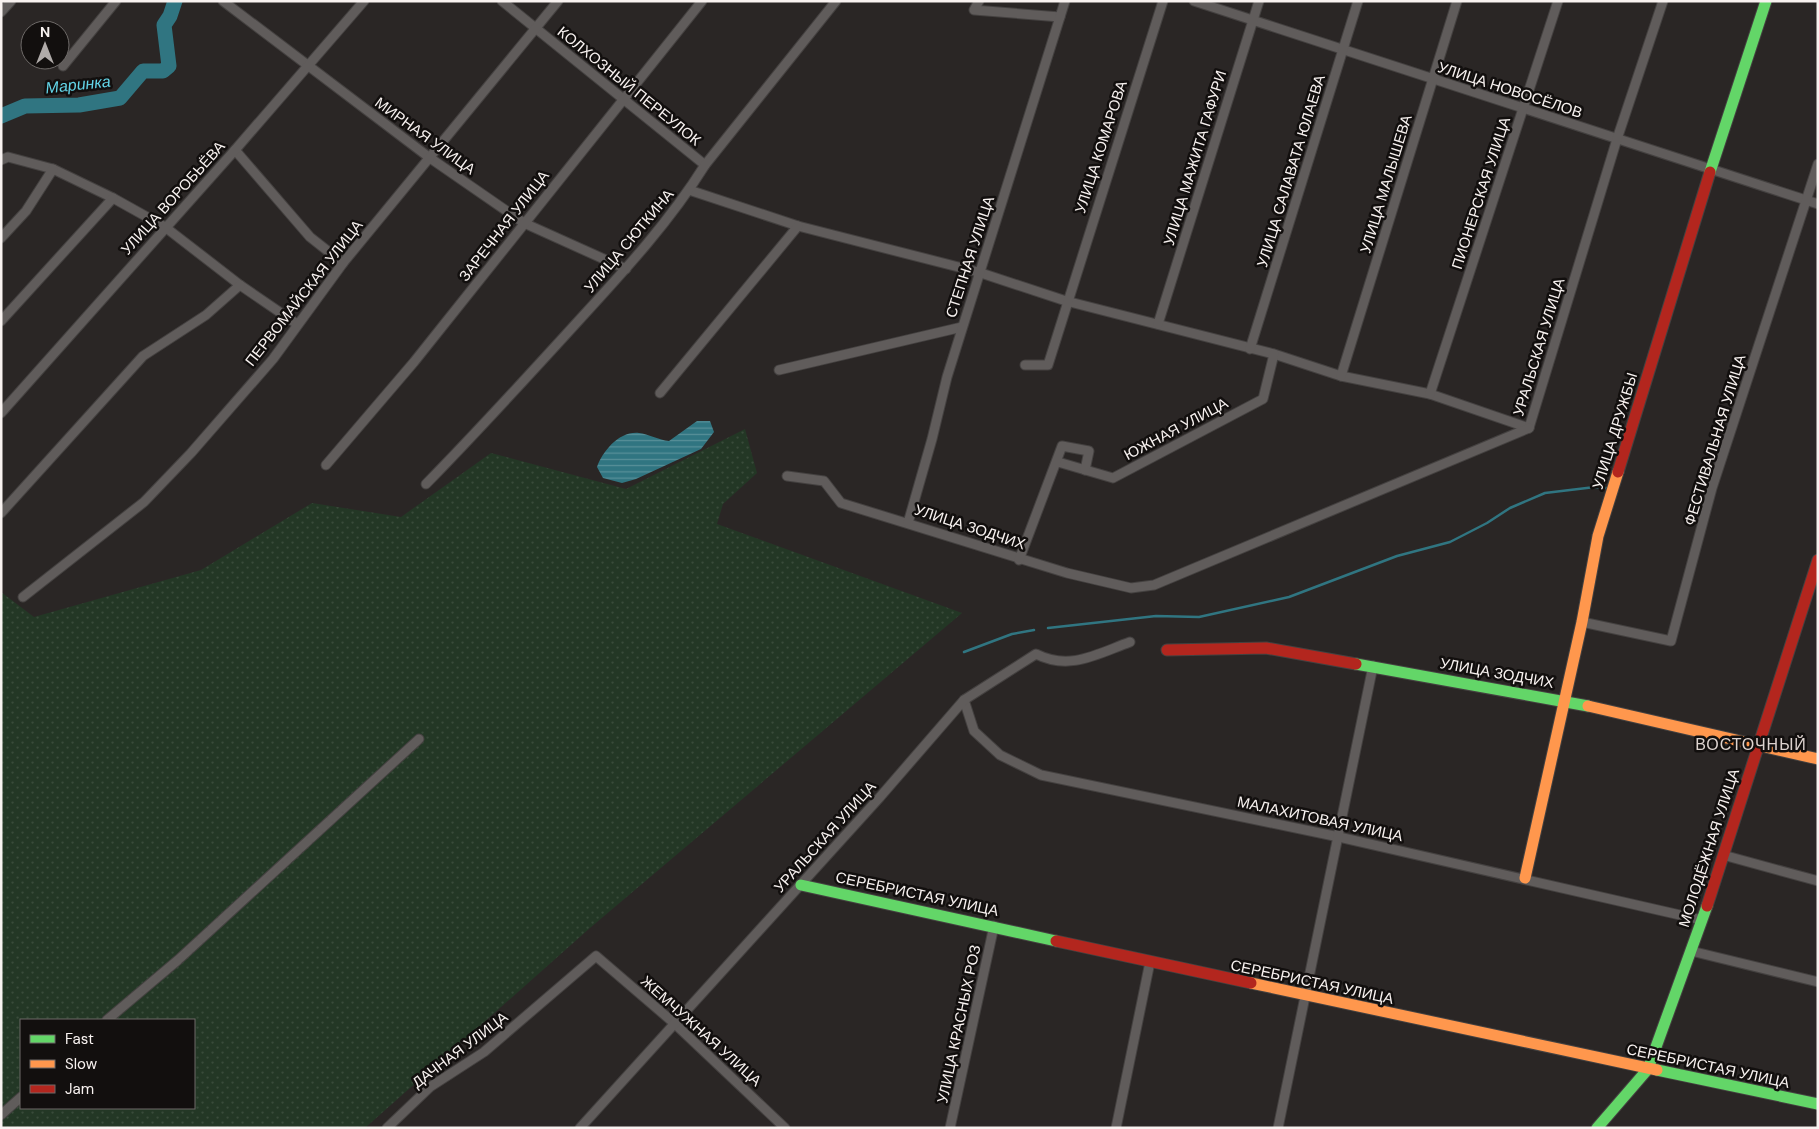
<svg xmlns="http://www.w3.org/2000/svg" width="1819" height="1129" font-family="'DM Sans',sans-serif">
	<defs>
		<pattern id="green-dots" width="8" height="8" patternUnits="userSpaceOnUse" patternTransform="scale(1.25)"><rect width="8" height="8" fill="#233725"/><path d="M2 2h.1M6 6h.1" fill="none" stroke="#394b3a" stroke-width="1.8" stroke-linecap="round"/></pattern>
		<pattern id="water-rules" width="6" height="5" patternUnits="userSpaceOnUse" patternTransform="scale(1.25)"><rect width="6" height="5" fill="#307581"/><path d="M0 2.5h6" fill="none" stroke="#599099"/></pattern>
	</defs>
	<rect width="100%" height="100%" fill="#2a2625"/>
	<path fill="url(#green-dots)" fill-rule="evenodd" d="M745,429L757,473L723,504L717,524L962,613L590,928L365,1128H1V592L34,617L201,570L312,503L401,517L491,453L626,489ZM21,1020H194V1108H21Z"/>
	<path fill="url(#water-rules)" d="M697,421H710L714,432L701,449L636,479L622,483L603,478L597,467C603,451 619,431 639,433C648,434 659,440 669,441Z"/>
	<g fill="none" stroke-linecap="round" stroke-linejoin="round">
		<g stroke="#307581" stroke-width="2.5">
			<polyline points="1048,628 1156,616 1199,617 1289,597 1397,556 1450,542 1487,523 1510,508 1545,493 1595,487 1606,488"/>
			<polyline points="964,652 1012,634 1034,630"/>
		</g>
		<polyline stroke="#307581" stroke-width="15" points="1,116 25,106 79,105 120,98 143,71 163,71 169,66 164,25 170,16 175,1"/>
		<defs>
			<g id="street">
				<polyline points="223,1 430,158 524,223 626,269"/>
				<polyline points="502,1 705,165"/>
				<polyline points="979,1 974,10 1060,17"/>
				<polyline points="1194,1 1818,204"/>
				<polyline points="1,12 11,1"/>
				<polyline points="63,66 116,1"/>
				<polyline points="235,150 310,237 343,263"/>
				<polyline points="1,160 8,157 53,169 113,198 165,227 240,285 297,324"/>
				<polyline points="689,190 798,226 978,272 1066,301 1274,354 1341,376 1430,394 1529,428"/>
				<polyline points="1,238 26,211 53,169"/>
				<polyline points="1,321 113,198"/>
				<polyline points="1158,324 1259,1"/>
				<polyline points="1250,349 1358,1"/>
				<polyline points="1025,365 1048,365 1163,1"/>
				<polyline points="779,370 962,327"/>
				<polyline points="1341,376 1457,1"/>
				<polyline points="660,393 798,226"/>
				<polyline points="1430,394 1558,1"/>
				<polyline points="1,413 235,150 364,1"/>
				<polyline points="1529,428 1617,139 1663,1"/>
				<polyline points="1058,462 1113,478 1263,399 1274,354"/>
				<polyline points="326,465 414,362 702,1"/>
				<polyline points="787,476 824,481 841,503 1067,573 1131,588 1154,585 1529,428"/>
				<path d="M426,484C479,430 530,374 581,318C625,270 670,221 705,165L836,1"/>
				<polyline points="1,513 143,356 206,315 240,285"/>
				<polyline points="908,523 932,439 947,377 1065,1"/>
				<polyline points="1019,560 1062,446 1089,451 1085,470"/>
				<polyline points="23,597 144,502 191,453 273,359 343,263 558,1"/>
				<polyline points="1582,622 1671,641 1712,488 1818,164"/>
				<polyline points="964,700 974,731 1000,755 1041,775 1339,837 1702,920"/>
				<polyline points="1723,855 1818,881"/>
				<polyline points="1691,951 1818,982"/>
				<polyline points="107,1020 178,960 419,739"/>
				<polyline points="1,1115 21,1097"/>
				<polyline points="387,1128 430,1087 484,1052 596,956 674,1023 785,1128"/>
				<path d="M580,1128L880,797L964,700L1036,654C1070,671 1097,654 1130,642"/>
				<polyline points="950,1128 994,926"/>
				<polyline points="1116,1128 1150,962"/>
				<polyline points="1278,1128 1373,666"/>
			</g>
			<g id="fast">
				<polyline points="1710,172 1766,1"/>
				<polyline points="1356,664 1588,706"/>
				<polyline points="801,885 1056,941"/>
				<polyline points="1657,1070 1818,1104"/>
				<polyline points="1597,1128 1648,1069 1707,906"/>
			</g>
			<g id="slow">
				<polyline points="1588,706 1818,759"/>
				<polyline points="1525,878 1582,622 1598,536 1618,472"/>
				<polyline points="1251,983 1657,1070"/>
			</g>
			<g id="jam">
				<polyline points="1618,472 1710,172"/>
				<polyline points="1167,650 1266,648 1356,664"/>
				<polyline points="1707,906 1818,560"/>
				<polyline points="1056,941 1251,983"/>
			</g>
		</defs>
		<use href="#street" stroke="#444140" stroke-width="11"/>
		<use href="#fast" stroke="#444140" stroke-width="13"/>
		<use href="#slow" stroke="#444140" stroke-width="13"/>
		<use href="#jam" stroke="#444140" stroke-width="13"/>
		<use href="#street" stroke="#605c5b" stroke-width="9"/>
		<use href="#fast" stroke="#63d668" stroke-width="11"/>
		<use href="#slow" stroke="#ff974d" stroke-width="11"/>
		<use href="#jam" stroke="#b3261e" stroke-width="11"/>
	</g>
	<g text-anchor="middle" stroke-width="5" stroke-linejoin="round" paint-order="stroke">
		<g font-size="15" fill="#f8f2f0" stroke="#120f0e">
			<text transform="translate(629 86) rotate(39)" y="5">КОЛХОЗНЫЙ ПЕРЕУЛОК</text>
			<text transform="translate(1510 90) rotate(18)" y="5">УЛИЦА НОВОСЁЛОВ</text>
			<text transform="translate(425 136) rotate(36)" y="5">МИРНАЯ УЛИЦА</text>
			<text transform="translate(1101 147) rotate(-72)" y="5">УЛИЦА КОМАРОВА</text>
			<text transform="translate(1195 158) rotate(-73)" y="5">УЛИЦА МАЖИТА ГАФУРИ</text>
			<text transform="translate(1291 171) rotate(-73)" y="5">УЛИЦА САЛАВАТА ЮЛАЕВА</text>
			<text transform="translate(1386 184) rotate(-73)" y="5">УЛИЦА МАЛЫШЕВА</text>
			<text transform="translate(1481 193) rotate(-72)" y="5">ПИОНЕРСКАЯ УЛИЦА</text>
			<text transform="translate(173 198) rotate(-48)" y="5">УЛИЦА ВОРОБЬЁВА</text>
			<text transform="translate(504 226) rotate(-52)" y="5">ЗАРЕЧНАЯ УЛИЦА</text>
			<text transform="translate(629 241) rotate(-50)" y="5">УЛИЦА СЮТКИНА</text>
			<text transform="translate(970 257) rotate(-72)" y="5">СТЕПНАЯ УЛИЦА</text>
			<text transform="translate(304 293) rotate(-52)" y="5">ПЕРВОМАЙСКАЯ УЛИЦА</text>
			<text transform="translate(1539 347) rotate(-73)" y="5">УРАЛЬСКАЯ УЛИЦА</text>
			<text transform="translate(1176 429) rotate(-28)" y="5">ЮЖНАЯ УЛИЦА</text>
			<text transform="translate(1615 431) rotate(-73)" y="5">УЛИЦА ДРУЖБЫ</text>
			<text transform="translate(1715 440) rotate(-73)" y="5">ФЕСТИВАЛЬНАЯ УЛИЦА</text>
			<text transform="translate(970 527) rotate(18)" y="5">УЛИЦА ЗОДЧИХ</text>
			<text transform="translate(1497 673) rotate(10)" y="5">УЛИЦА ЗОДЧИХ</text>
			<text transform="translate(1320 819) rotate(12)" y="5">МАЛАХИТОВАЯ УЛИЦА</text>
			<text transform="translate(825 837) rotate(-48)" y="5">УРАЛЬСКАЯ УЛИЦА</text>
			<text transform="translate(1709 848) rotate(-72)" y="5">МОЛОДЁЖНАЯ УЛИЦА</text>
			<text transform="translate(917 894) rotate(12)" y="5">СЕРЕБРИСТАЯ УЛИЦА</text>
			<text transform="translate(1312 982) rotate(12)" y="5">СЕРЕБРИСТАЯ УЛИЦА</text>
			<text transform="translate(959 1024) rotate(-78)" y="5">УЛИЦА КРАСНЫХ РОЗ</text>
			<text transform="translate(701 1031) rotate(42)" y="5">ЖЕМЧУЖНАЯ УЛИЦА</text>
			<text transform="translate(460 1050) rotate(-37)" y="5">ДАЧНАЯ УЛИЦА</text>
			<text transform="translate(1708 1066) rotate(12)" y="5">СЕРЕБРИСТАЯ УЛИЦА</text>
		</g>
		<g font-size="16" font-style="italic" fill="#63d5e8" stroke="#120f0e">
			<text transform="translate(78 84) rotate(-6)" y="6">Маринка</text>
		</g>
		<g font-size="16" letter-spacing="1" fill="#ddd3cf" stroke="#120f0e">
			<text x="1751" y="750">ВОСТОЧНЫЙ</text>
		</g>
	</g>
	<rect width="1819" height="1129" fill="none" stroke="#f8f2f0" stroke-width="5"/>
	<rect x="20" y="1019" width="175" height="90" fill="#120f0e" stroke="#6e6a68"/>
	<rect x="30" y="1035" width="25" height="8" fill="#63d668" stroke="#6e6a68"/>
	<text x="65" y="1044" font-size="15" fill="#f8f2f0">Fast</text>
	<rect x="30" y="1060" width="25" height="8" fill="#ff974d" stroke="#6e6a68"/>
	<text x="65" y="1069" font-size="15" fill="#f8f2f0">Slow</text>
	<rect x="30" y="1085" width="25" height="8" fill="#b3261e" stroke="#6e6a68"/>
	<text x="65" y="1094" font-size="15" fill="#f8f2f0">Jam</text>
	<g transform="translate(45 45)"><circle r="24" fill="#120f0e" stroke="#6e6a68"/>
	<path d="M0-4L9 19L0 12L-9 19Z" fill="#b0aba9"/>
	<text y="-8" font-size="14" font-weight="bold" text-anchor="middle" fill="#f8f2f0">N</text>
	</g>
</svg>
